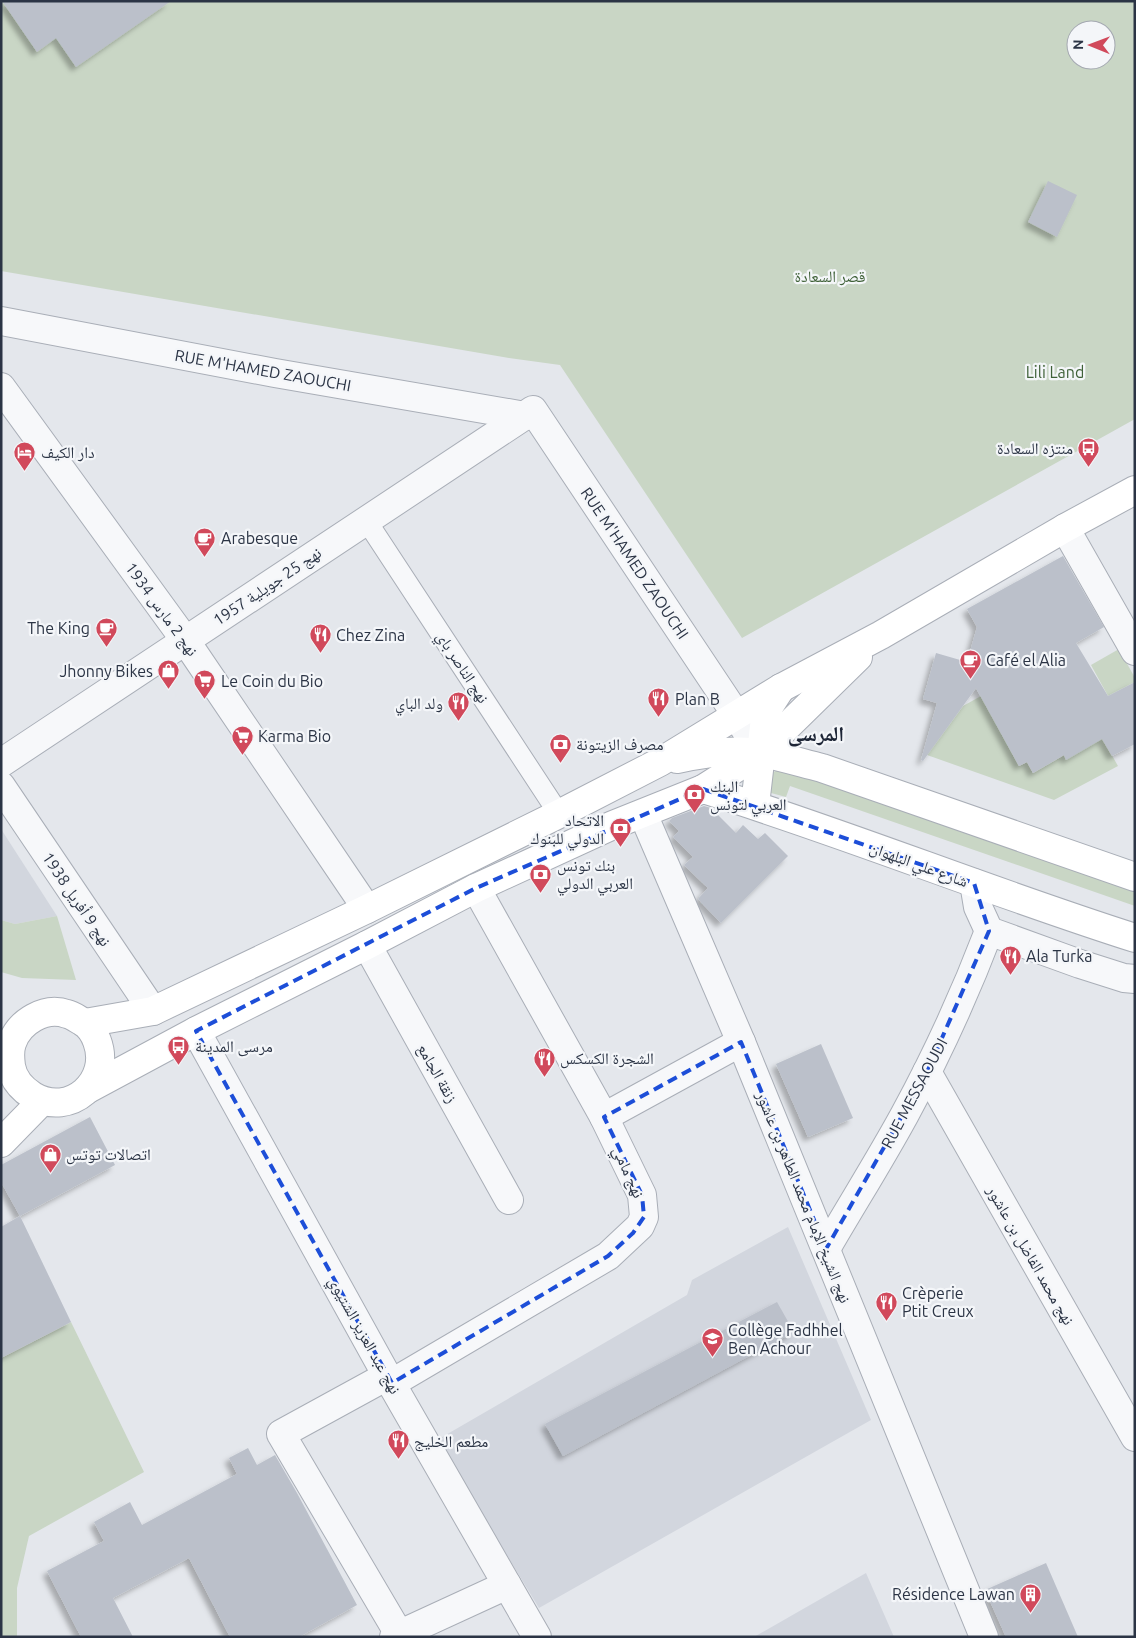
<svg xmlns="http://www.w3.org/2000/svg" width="1136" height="1638" font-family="Ubuntu,'Noto Naskh Arabic',sans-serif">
	<defs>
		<filter id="shadow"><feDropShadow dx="-4.5" dy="4.5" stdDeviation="2.5" flood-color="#0004"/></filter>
	</defs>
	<rect width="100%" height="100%" fill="#e4e7ec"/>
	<g fill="#d2d6de">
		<polygon points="1,829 57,916 15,924 1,920"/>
		<polygon points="788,1227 871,1420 539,1608 437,1440 687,1295 692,1280"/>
		<polygon points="866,1573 894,1637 754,1637"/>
	</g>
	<g fill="#c9d6c5" fill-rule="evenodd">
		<path d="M1,1H1135V419L742,638L560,365L509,358L1,271ZM1076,30H1106V60H1076Z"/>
		<polygon points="1119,649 1135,678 1135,682 1108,696 1091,665"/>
		<polygon points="981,696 1019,766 1027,762 1033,773 1064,755 1066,759 1085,708 1118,766 1054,800 927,755 963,706"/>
		<polygon points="794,765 1135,889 1135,906 790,786 786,797 771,793 767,787 770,773"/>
		<polygon points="57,916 76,980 22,978 1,972 1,920 15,924"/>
		<polygon points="71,1322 144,1472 29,1536 17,1588 17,1637 1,1637 1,1358"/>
	</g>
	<g fill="#bbc0ca" filter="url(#shadow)">
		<polygon points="2,1 171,1 76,67 56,38 37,52"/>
		<polygon points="1048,181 1077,195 1057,237 1028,222"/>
		<polygon points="1063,556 1104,627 1076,643 1108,696 1135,682 1135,744 1112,756 1102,739 1066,760 1064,755 1033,773 1027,762 1019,766 976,688 923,761 921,760 937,703 923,699 936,653 967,662 977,627 967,609"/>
		<polygon points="704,806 711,808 736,833 743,825 758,839 765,833 788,856 721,923 698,899 708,888 684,865 693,857 673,837 679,831 669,821 672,818"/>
		<polygon points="821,1044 853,1118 808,1137 776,1064"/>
		<polygon points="90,1117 115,1165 20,1216 1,1182 1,1165"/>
		<polygon points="20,1216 71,1322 1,1358 1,1227"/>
		<polygon points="777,1302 794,1332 563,1456 545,1424"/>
		<polygon points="248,1448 257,1465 275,1455 297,1493 357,1605 299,1637 230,1637 189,1558 113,1598 133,1637 81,1637 47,1571 104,1541 94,1522 130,1502 142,1525 237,1474 229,1458"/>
		<polygon points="1046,1563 1078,1637 1006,1637 985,1590"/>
	</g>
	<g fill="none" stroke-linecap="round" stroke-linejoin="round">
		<defs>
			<polyline id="pedestrian" points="366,520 559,814"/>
			<g id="minor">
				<polyline points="1,321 275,373 525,416"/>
				<polyline points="1,387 185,640 367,909"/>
				<polyline points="1065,528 1135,651"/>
				<polyline points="1,763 533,410 737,716 760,753"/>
				<polyline points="1,786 153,1011"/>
				<polyline points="643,814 741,1042 984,1637"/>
				<polyline points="974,883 978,907 989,931 1080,964 1124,978 1135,979"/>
				<polyline points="367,945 509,1200"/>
				<polyline points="196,1031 387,1376 537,1637"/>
				<polyline points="927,1072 1135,1437"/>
				<polyline points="604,1117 741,1042"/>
				<path d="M826,1249C852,1204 880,1160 905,1114C937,1055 965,994 989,931"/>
				<polyline points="387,1376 281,1434 399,1634"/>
				<polyline points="392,1383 608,1256 640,1226 644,1217 642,1195 604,1117 476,888"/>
				<polyline points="394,1637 507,1585"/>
			</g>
			<g id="secondary">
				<path d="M677,759C704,753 734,749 762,753C782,757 802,763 822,768L1135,877"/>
				<path d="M703,789C848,834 990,892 1135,938"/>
				<polyline points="755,805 765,718 770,705 781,688"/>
				<polyline points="85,1023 153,1011 367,909 559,814 660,762 781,688 881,635 1065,528 1135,490"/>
				<path d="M1,1060L11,1066C13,1079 22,1089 33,1096C70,1118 112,1081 97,1041C94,1033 89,1025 81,1021C76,1018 72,1015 67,1014C45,1006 19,1022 12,1043C9,1051 10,1058 11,1066"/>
				<polyline points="88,1089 196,1031 367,945 476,888 613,825 703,789 760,753 858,657"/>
				<polyline points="1,1143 42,1101"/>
			</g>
		</defs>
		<use href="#pedestrian" stroke="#a9aeb7" stroke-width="22"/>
		<use href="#minor" stroke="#a9aeb7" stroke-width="30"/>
		<use href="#secondary" stroke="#a9aeb7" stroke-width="30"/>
		<use href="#pedestrian" stroke="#f7f8fa" stroke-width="20"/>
		<use href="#minor" stroke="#f7f8fa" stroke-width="28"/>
		<use href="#secondary" stroke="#fff" stroke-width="28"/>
	</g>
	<path fill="none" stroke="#1d4ed8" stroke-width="4" stroke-dasharray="10 6" stroke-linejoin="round" d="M703,789L974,883L989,931L927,1072L826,1249L741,1042L604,1117L642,1195L644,1217L633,1233L608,1256L392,1383L196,1031L476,888Z"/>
	<defs>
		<symbol id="bus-pin" viewBox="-11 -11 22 30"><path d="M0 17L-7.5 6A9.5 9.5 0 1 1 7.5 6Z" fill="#d1495b" stroke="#f4f6f9"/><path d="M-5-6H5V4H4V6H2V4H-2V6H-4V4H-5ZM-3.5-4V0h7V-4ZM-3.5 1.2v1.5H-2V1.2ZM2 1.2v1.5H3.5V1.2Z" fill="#fff"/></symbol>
		<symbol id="hotel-pin" viewBox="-11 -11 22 30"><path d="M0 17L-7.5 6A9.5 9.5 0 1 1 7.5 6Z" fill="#d1495b" stroke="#f4f6f9"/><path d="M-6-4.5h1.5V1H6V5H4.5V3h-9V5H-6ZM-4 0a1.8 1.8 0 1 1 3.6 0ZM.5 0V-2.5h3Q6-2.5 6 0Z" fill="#fff"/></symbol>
		<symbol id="cafe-pin" viewBox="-11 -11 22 30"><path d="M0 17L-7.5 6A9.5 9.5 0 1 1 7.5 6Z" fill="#d1495b" stroke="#f4f6f9"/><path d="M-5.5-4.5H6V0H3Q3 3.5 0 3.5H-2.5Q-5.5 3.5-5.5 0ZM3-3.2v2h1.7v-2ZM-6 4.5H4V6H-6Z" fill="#fff"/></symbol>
		<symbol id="restaurant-pin" viewBox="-11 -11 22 30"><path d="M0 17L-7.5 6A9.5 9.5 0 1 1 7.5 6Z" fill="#d1495b" stroke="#f4f6f9"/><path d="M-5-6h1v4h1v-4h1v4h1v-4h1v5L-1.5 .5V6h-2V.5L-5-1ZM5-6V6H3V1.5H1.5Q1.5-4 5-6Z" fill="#fff"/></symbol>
		<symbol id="shop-pin" viewBox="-11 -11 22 30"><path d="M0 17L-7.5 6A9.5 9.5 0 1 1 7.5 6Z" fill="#d1495b" stroke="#f4f6f9"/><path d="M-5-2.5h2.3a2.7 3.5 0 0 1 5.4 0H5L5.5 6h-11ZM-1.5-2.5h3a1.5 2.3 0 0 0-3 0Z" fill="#fff"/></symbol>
		<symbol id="supermarket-pin" viewBox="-11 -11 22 30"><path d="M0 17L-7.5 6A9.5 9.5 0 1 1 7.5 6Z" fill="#d1495b" stroke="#f4f6f9"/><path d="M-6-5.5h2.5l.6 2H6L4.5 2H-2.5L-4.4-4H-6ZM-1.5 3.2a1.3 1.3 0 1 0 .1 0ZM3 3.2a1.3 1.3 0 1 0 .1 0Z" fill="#fff"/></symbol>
		<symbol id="bank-pin" viewBox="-11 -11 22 30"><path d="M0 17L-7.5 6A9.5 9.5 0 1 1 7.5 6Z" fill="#d1495b" stroke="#f4f6f9"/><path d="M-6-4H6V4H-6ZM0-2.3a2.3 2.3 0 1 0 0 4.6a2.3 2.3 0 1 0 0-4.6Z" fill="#fff"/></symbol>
		<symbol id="school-pin" viewBox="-11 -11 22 30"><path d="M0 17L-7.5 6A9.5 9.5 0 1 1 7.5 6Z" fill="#d1495b" stroke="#f4f6f9"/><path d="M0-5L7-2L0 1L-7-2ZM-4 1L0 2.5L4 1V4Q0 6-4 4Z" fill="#fff"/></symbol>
		<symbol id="building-pin" viewBox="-11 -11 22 30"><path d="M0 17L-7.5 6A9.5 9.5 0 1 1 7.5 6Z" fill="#d1495b" stroke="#f4f6f9"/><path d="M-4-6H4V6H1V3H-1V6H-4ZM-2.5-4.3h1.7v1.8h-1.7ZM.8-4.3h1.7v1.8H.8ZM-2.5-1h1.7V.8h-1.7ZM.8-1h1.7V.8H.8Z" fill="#fff"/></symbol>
	</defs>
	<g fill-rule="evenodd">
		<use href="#bus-pin" x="1076" y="436" width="25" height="34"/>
		<use href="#hotel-pin" x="12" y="440" width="25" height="34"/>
		<use href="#cafe-pin" x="192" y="526" width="25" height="34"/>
		<use href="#cafe-pin" x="94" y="616" width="25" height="34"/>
		<use href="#restaurant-pin" x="308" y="622" width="25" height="34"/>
		<use href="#cafe-pin" x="958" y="648" width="25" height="34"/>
		<use href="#shop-pin" x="156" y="658" width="25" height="34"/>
		<use href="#supermarket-pin" x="192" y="668" width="25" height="34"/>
		<use href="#restaurant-pin" x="646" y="686" width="25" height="34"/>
		<use href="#restaurant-pin" x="446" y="690" width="25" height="34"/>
		<use href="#supermarket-pin" x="230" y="724" width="25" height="34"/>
		<use href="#bank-pin" x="548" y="732" width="25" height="34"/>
		<use href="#bank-pin" x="682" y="782" width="25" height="34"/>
		<use href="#bank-pin" x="608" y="816" width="25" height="34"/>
		<use href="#bank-pin" x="528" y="862" width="25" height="34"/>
		<use href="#restaurant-pin" x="998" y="944" width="25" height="34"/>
		<use href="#bus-pin" x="166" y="1034" width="25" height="34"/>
		<use href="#restaurant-pin" x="532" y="1046" width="25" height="34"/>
		<use href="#shop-pin" x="38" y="1142" width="25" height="34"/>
		<use href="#restaurant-pin" x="874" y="1290" width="25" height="34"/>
		<use href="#school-pin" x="700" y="1326" width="25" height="34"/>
		<use href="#restaurant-pin" x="386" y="1428" width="25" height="34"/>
		<use href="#building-pin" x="1018" y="1582" width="25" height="34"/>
	</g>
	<g text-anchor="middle" stroke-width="4.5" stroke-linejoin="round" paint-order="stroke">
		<g font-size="16" fill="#3f6138" stroke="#f4f6f9">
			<text x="830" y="282">قصر السعادة</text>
			<text x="1055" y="378">Lili Land</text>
		</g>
		<g font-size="16" fill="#2b3445" stroke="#f4f6f9">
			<text transform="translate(263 370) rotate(10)" y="6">RUE M'HAMED ZAOUCHI</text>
			<text transform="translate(635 563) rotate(56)" y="6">RUE M'HAMED ZAOUCHI</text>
			<text transform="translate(267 586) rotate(-34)" y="6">نهج 25 جويلية 1957</text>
			<text transform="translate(162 609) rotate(54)" y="6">نهج 2 مارس 1934</text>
			<text transform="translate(463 667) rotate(57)" y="6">نهج الناصر باي</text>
			<text transform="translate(919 864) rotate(20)" y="6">شارع علي البلهوان</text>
			<text transform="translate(77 899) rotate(56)" y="6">نهج 9 أفريل 1938</text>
			<text transform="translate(438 1073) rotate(61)" y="6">زنقة الجامع</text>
			<text transform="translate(914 1093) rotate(-62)" y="6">RUE MESSAOUDI</text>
			<text transform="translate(629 1172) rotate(66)" y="6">نهج مامي</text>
			<text transform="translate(804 1197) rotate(68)" y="6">نهج الشيخ الإمام محمد الطاهر بن عاشور</text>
			<text transform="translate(1031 1255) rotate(60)" y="6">نهج محمد الفاضل بن عاشور</text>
			<text transform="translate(365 1335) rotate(61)" y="6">نهج عبد العزيز الشتيوي</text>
		</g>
		<g font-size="16" fill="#2b3445" stroke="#f4f6f9" text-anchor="start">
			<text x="1073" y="454" text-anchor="end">منتزه السعادة</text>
			<text x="41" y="458">دار الكيف</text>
			<text x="221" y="544">Arabesque</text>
			<text x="90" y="634" text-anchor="end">The King</text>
			<text x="336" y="641">Chez Zina</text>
			<text x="986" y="666">Café el Alia</text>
			<text x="153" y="677" text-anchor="end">Jhonny Bikes</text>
			<text x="221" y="687">Le Coin du Bio</text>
			<text x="675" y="705">Plan B</text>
			<text x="443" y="709" text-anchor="end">ولد الباي</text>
			<text x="258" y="742">Karma Bio</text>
			<text x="576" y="750">مصرف الزيتونة</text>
			<text x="710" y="792">البنك<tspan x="710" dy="18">العربي لتونس</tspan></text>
			<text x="604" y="826" text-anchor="end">الاتحاد<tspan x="604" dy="18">الدولي للبنوك</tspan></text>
			<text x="557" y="871">بنك تونس<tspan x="557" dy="18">العربي الدولي</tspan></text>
			<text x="1026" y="962">Ala Turka</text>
			<text x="195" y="1052">مرسى المدينة</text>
			<text x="560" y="1064">الشجرة الكسكس</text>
			<text x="66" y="1160">اتصالات توتس</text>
			<text x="902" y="1299">Crèperie<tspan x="902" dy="18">Ptit Creux</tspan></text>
			<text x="728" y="1336">Collège Fadhhel<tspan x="728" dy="18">Ben Achour</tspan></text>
			<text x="414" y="1447">مطعم الخليج</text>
			<text x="1015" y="1600" text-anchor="end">Résidence Lawan</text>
		</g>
		<g font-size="21" font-weight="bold" fill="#1d2536" stroke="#f4f6f9">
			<text x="816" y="741">المرسى</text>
		</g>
	</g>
	<rect width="1136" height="1638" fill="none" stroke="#2b3445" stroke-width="5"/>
	<g transform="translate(1091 45) rotate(271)"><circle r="24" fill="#f4f6f9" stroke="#a4a8b1"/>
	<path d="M0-4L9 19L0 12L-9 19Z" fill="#d1495b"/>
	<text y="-8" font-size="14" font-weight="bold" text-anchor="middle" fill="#2b3445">N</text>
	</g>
</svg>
